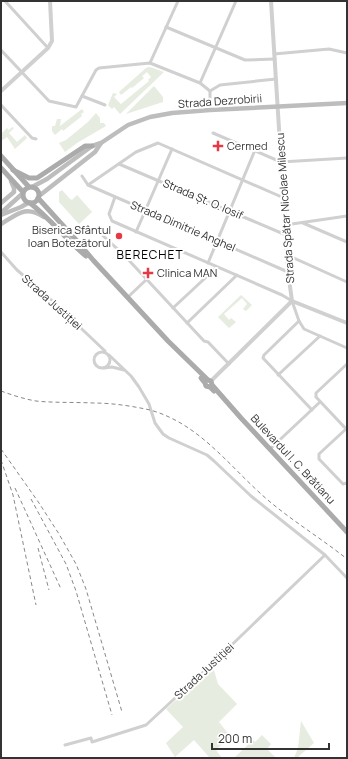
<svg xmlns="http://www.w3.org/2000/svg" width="348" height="759" font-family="Manrope,sans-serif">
	<rect width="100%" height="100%" fill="#fff"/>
	<g fill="#e6ecdf">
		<polygon points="149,67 153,68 164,72 120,114 114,107 112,109 108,105 113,93 117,94 114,97 121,104 149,81 148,80 151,77 147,72 142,76 144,78 132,88 131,87 121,95 119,92 146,68"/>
		<polygon points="154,86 163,97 163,102 126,114"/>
		<polygon points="82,109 84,112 81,114 82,116 63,131 62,129 55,135 52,131 52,126 55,126 57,119 61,119 60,126"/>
		<polygon points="96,113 100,118 100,123 104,123 106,126 77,143 65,152 59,143 66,140 88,122"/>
		<polygon points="12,127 14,128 9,133 17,142 25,135 27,138 15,149 7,137 3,140 1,139 1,134 7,128 9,130"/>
		<polygon points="62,190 70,199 72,200 77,195 92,212 79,224 59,202 59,192"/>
		<polygon points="241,295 252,305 246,311 243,309 247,304 242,298 224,314 229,320 231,318 236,322 229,328 218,317"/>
		<polygon points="213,667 218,684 237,704 219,722 230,736 216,750 222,758 210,758 194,740 175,757 166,743 183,727 166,709"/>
		<polygon points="301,721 314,743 297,758 294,758 298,748"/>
		<polygon points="262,735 271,744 267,749 275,757 273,758 234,758 253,740 255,742"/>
	</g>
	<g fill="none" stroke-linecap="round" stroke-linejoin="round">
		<g stroke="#d0d0d0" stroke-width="3">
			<polyline points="5,1 48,48"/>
			<polyline points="166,27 245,60 275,59"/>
			<polyline points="1,50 49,101 76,107 96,70 99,68 150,63 200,83 210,91"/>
			<polyline points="274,54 329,49 347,53"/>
			<polyline points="150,63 178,1"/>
			<polyline points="200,83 236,1"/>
			<polyline points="210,91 220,85 276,79"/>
			<polyline points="210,91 210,110"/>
			<polyline points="82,96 105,105"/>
			<polyline points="1,105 32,138 36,139"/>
			<polyline points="213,133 281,162 347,158"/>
			<polyline points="119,164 286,235"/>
			<polyline points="82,176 88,185 288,272"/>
			<polyline points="88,185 136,152 158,143 284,198"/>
			<polyline points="115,197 109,214 112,221 282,295 292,301 299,321 304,329 347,348"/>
			<polyline points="303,223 347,242"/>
			<polyline points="285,225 347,216"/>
			<polyline points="136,232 172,149"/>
			<polyline points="100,233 124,255 204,341 208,342 229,364"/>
			<polyline points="1,252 17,270 46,295 105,351"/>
			<polyline points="287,255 347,282"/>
			<polyline points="208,263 255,150"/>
			<polyline points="128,297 147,279"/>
			<polyline points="173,308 217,267"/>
			<polyline points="299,321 264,355 263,358 312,410"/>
			<polyline points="187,323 237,275"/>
			<circle cx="102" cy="360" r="8"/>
			<polyline points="109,355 131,376 139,387 149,404 155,423 163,434 169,438 207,455 214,461 251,496 325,555 347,578"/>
			<polyline points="347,364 316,393 316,397 347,430"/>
			<polyline points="104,368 112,367 124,370"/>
			<polyline points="278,375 320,336"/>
			<polyline points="346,429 319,454 319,459 343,484 347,483"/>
			<polyline points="270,449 320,402"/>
			<polyline points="65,745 91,738 92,742 146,725 214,662 325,555"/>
		</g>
		<g stroke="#d0d0d0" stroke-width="4">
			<polyline points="1,91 48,48 52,41 50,1"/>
			<polyline points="292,301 347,323"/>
			<polyline points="211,381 292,301 288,272 271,1"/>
		</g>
		<g stroke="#bdbdbd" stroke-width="4.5">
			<polyline points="32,187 47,179 92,146 101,143 128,125 150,117 172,113 210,110 347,103"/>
			<polyline points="39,196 95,152 101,143"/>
			<polyline points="1,203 14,192 14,188 11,181"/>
			<polyline points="1,213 22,194"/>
			<polyline points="1,215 21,207 28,203"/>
			<path d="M1,224C18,214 25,205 44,217"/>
		</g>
		<g stroke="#ababab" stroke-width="5">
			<polyline points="1,156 29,187"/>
			<polyline points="1,168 23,192"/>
			<polyline points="13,170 29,178 37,178 85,146 92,146"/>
			<circle cx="31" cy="195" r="8"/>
			<polyline points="38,198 77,241 93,260 168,341 208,380"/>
			<path d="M30,203C51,219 66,240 86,256"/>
			<polyline points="201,378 205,383 206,386 210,387 214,391"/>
			<polyline points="208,380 211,381 212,385 241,418 347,532"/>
		</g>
		<g stroke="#888" stroke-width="1" stroke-dasharray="4 3" stroke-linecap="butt">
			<path d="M1,391C12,395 24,399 36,401C55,403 74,402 93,403C112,403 132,406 150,410C201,424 231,469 269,501C294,522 322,539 347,559"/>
			<polyline points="1,449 39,503 59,534 76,564 86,589 122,712"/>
			<polyline points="1,460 13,495 36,605"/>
			<polyline points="15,488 61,589"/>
			<polyline points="31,499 66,564 76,591 112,715"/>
			<polyline points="38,548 49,590"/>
		</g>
	</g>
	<g fill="#e63946" stroke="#fff" stroke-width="1.5">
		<path d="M216 140h4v4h4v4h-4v4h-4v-4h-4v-4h4z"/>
		<circle cx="119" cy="236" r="4"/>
		<path d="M146 267h4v4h4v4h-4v4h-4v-4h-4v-4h4z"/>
	</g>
	<g text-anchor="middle" stroke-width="4" stroke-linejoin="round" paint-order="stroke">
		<g font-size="11" fill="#333" stroke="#fff">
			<text transform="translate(220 101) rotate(-4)" y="4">Strada Dezrobirii</text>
			<text transform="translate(203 199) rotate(23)" y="4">Strada Șt. O. Iosif</text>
			<text transform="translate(285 208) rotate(-94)" y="4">Strada Spătar Nicolae Milescu</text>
			<text transform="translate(183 226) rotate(23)" y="4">Strada Dimitrie Anghel</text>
			<text transform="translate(52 302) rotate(42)" y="4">Strada Justiției</text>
			<text transform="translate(293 459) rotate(47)" y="4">Bulevardul I. C. Brătianu</text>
			<text transform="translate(204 671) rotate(-43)" y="4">Strada Justiției</text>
		</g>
		<g font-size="11" fill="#333" stroke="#fff" text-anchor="start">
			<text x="227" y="150">Cermed</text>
			<text x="111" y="234" text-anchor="end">Biserica Sfântul<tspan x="111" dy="13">Ioan Botezătorul</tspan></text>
			<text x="157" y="277">Clinica MAN</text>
		</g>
		<g font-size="12" letter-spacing="1" fill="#000" stroke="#fff">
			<text x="150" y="259">BERECHET</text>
		</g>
	</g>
	<rect width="348" height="759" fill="none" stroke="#333333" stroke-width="4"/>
	<path d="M212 743v6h117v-6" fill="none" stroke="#333333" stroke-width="2"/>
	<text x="218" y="743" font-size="12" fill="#333333" stroke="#ffffff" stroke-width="3" paint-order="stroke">200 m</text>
</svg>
